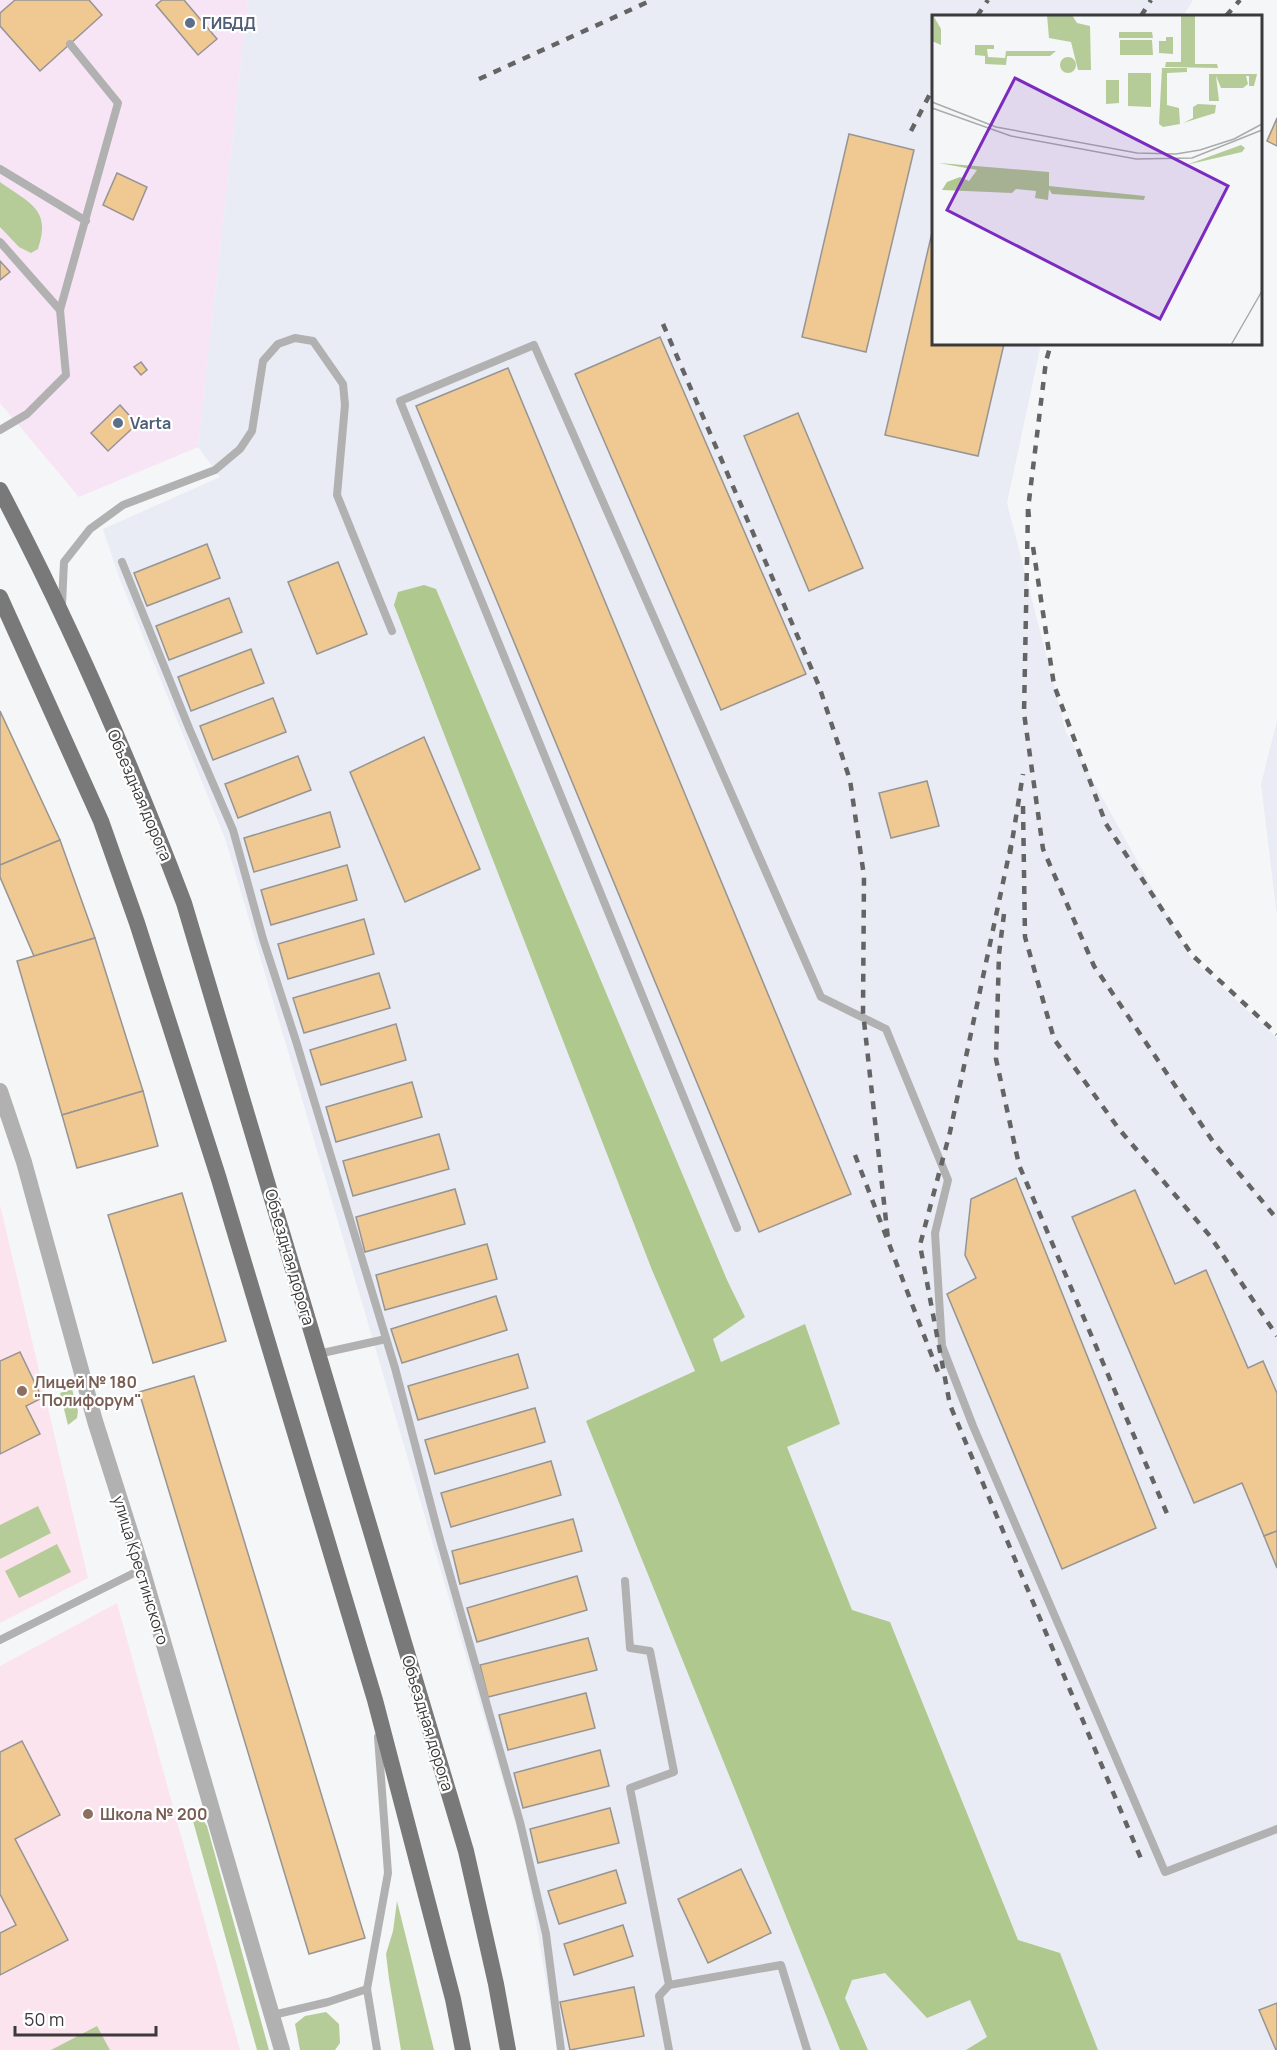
<svg xmlns="http://www.w3.org/2000/svg" width="1277" height="2050" font-family="Manrope,sans-serif">
	<rect width="100%" height="100%" fill="#f5f6f7"/>
	<polygon fill="#f7e5f6" points="0,0 248,0 198,447 79,497 0,403"/>
	<g fill="#e9ecf4">
		<polygon points="248,0 1193,0 1183,16 934,16 934,344 1041,344 1007,503 1066,732 1191,958 1277,1038 1277,2050 558,2050 524,1853 226,841 119,577 103,529 220,477 198,447"/>
		<polygon points="1277,721 1277,916 1261,784"/>
	</g>
	<g fill="#fce4ef">
		<polygon points="0,1205 88,1578 0,1623"/>
		<polygon points="117,1603 240,2050 0,2050 0,1666"/>
	</g>
	<g fill="#b5cc98">
		<path d="M0,182C29,203 52,209 38,249L31,253L19,247L0,227Z"/>
		<polygon points="72,1389 78,1411 77,1418 68,1425 60,1393"/>
		<polygon points="38,1506 51,1533 0,1559 0,1525"/>
		<polygon points="57,1544 71,1572 19,1598 5,1571"/>
		<polygon points="191,1814 199,1814 207,1826 269,2050 257,2050"/>
		<polygon points="397,1901 434,2050 401,2050 389,1979 386,1954 393,1931"/>
		<polygon points="326,2012 339,2024 340,2043 335,2050 300,2050 295,2024 305,2016"/>
		<polygon points="97,2026 110,2050 51,2050"/>
	</g>
	<polygon fill="#aec88e" points="424,585 436,589 727,1280 745,1317 713,1339 721,1362 805,1324 840,1424 787,1447 852,1610 890,1622 1018,1940 1060,1953 1098,2050 966,2050 987,2037 970,2000 927,2018 885,1973 852,1980 845,1998 868,2050 840,2050 586,1421 695,1371 652,1270 394,605 398,592"/>
	<g fill="#efc892" stroke="#969594" stroke-width="1.5">
		<polygon points="15,0 89,0 102,15 40,71 0,26 0,13"/>
		<polygon points="162,0 184,0 217,39 198,55 156,5"/>
		<polygon points="1277,118 1277,146 1267,141"/>
		<polygon points="849,134 914,150 866,352 802,337"/>
		<polygon points="117,173 147,187 133,220 103,205"/>
		<polygon points="934,224 934,344 1004,344 978,456 885,435"/>
		<polygon points="0,261 10,272 0,280"/>
		<polygon points="660,337 806,674 721,710 575,374"/>
		<polygon points="141,362 147,370 141,375 134,367"/>
		<polygon points="508,368 851,1194 759,1232 416,406"/>
		<polygon points="120,405 137,424 108,451 91,433"/>
		<polygon points="798,413 863,568 809,591 744,436"/>
		<polygon points="207,544 220,578 147,606 134,573"/>
		<polygon points="338,562 367,634 317,654 288,582"/>
		<polygon points="229,598 242,632 169,660 156,626"/>
		<polygon points="251,649 264,683 191,711 178,677"/>
		<polygon points="273,698 286,732 213,760 200,726"/>
		<polygon points="0,711 60,840 0,865"/>
		<polygon points="424,737 480,869 405,902 350,772"/>
		<polygon points="298,756 311,790 238,818 225,784"/>
		<polygon points="927,781 939,826 891,838 879,793"/>
		<polygon points="330,812 340,847 254,872 244,838"/>
		<polygon points="60,840 95,938 34,956 0,877 0,865"/>
		<polygon points="347,865 357,900 271,925 261,890"/>
		<polygon points="364,919 374,954 288,979 278,944"/>
		<polygon points="95,938 143,1091 62,1115 17,961"/>
		<polygon points="379,973 390,1008 304,1033 293,998"/>
		<polygon points="396,1024 406,1060 321,1085 310,1050"/>
		<polygon points="412,1082 422,1117 336,1142 326,1107"/>
		<polygon points="143,1091 158,1146 77,1168 62,1115"/>
		<polygon points="439,1134 449,1169 353,1196 343,1161"/>
		<polygon points="1016,1178 1156,1528 1062,1569 947,1294 976,1278 965,1255 971,1199"/>
		<polygon points="455,1189 465,1224 365,1252 356,1217"/>
		<polygon points="1135,1190 1175,1284 1206,1270 1248,1368 1263,1361 1277,1393 1277,1531 1264,1536 1242,1483 1194,1503 1072,1217"/>
		<polygon points="182,1193 226,1341 153,1363 108,1215"/>
		<polygon points="487,1244 497,1279 385,1310 376,1275"/>
		<polygon points="496,1296 507,1330 402,1363 391,1329"/>
		<polygon points="20,1352 42,1398 26,1406 40,1434 0,1454 0,1361"/>
		<polygon points="518,1354 528,1388 418,1420 408,1386"/>
		<polygon points="194,1376 365,1938 309,1954 139,1392"/>
		<polygon points="535,1408 545,1442 435,1474 425,1440"/>
		<polygon points="551,1461 561,1495 451,1527 441,1493"/>
		<polygon points="573,1519 582,1551 460,1584 452,1551"/>
		<polygon points="1277,1531 1277,1568 1264,1536"/>
		<polygon points="577,1576 587,1610 477,1642 467,1608"/>
		<polygon points="588,1638 597,1670 488,1697 480,1665"/>
		<polygon points="586,1693 595,1728 508,1750 499,1715"/>
		<polygon points="22,1741 60,1815 15,1839 68,1940 0,1975 0,1933 16,1925 0,1894 0,1752"/>
		<polygon points="600,1750 609,1786 523,1808 514,1773"/>
		<polygon points="610,1808 619,1843 538,1863 530,1829"/>
		<polygon points="741,1869 771,1933 708,1963 678,1899"/>
		<polygon points="616,1870 626,1903 559,1924 548,1891"/>
		<polygon points="623,1925 633,1956 574,1975 564,1944"/>
		<polygon points="634,1987 644,2036 570,2050 560,2002"/>
		<polygon points="1277,2003 1277,2050 1276,2050 1259,2010"/>
	</g>
	<g fill="none" stroke-linecap="round" stroke-linejoin="round">
		<g stroke="#b1b1b1" stroke-width="8">
			<polyline points="0,169 86,221"/>
			<polyline points="0,242 60,310"/>
			<polyline points="0,430 27,414 66,375 60,310 118,103 70,44"/>
			<polyline points="122,562 189,728 233,830 263,939 296,1041 395,1368 439,1536 520,1822 546,1934 561,2050"/>
			<polyline points="62,604 64,562 90,529 123,505 215,470 240,449 252,431 263,361 278,344 295,338 313,341 343,384 345,405 337,495 392,631"/>
			<polyline points="737,1228 400,401 534,345 821,997 886,1029 948,1180 935,1233 942,1346 973,1426 1165,1872 1277,1829"/>
			<polyline points="318,1354 386,1339"/>
			<polyline points="625,1581 630,1648 650,1651 674,1772 630,1788 669,1985 659,1996 669,2050"/>
			<polyline points="0,1640 142,1569"/>
			<polyline points="669,1985 781,1965 807,2050"/>
			<polyline points="273,2015 328,2002 367,1989"/>
			<polyline points="377,2050 367,1989 388,1873 378,1737"/>
		</g>
		<polyline stroke="#b1b1b1" stroke-width="16" points="0,1091 24,1162 95,1421 142,1569 282,2050"/>
		<g stroke="#787978" stroke-width="16">
			<path d="M0,490C70,623 131,763 184,903L466,1851L496,1984L508,2050"/>
			<polyline points="0,597 101,821 137,923 218,1176 375,1700 453,1999 463,2050"/>
		</g>
		<g stroke="#646464" stroke-width="4.5" stroke-dasharray="8 8" stroke-linecap="butt">
			<polyline points="977,16 988,0"/>
			<polyline points="1141,16 1151,0"/>
			<polyline points="1226,16 1240,0"/>
			<polyline points="479,79 652,0"/>
			<polyline points="911,131 934,86"/>
			<polyline points="663,324 819,686 850,780 864,876 863,1012 888,1239"/>
			<polyline points="1028,509 1024,713 1043,849 1094,966 1214,1143 1277,1219"/>
			<polyline points="1029,517 1028,509 1046,361 1051,344"/>
			<polyline points="1033,547 1054,685 1106,824 1192,955 1277,1034"/>
			<polyline points="1023,806 1025,937 1054,1039 1119,1129 1210,1236 1277,1336"/>
			<polyline points="1011,845 950,1132 920,1245 950,1405 1142,1861"/>
			<polyline points="1010,854 1023,774"/>
			<polyline points="1004,914 999,954 996,1059 1019,1165 1168,1516"/>
			<polyline points="855,1155 938,1372"/>
		</g>
	</g>
	<g fill="#5c6f8a" stroke="#fff" stroke-width="2">
		<circle cx="190" cy="23" r="6"/>
		<circle cx="118" cy="423" r="6"/>
	</g>
	<g fill="#8d6e63" stroke="#fff" stroke-width="2">
		<circle cx="22" cy="1391" r="6"/>
		<circle cx="88" cy="1814" r="6"/>
	</g>
	<g text-anchor="middle" stroke-width="4.5" stroke-linejoin="round" paint-order="stroke">
		<g font-size="16" font-weight="bold" fill="#4e5e75" stroke="#fff" text-anchor="start">
			<text x="202" y="29">ГИБДД</text>
			<text x="130" y="429">Varta</text>
		</g>
		<g font-size="16" fill="#3a3a3a" stroke="#fff">
			<text transform="translate(140 795) rotate(67)" y="6">Объездная дорога</text>
			<text transform="translate(290 1257) rotate(74)" y="6">Объездная дорога</text>
			<text transform="translate(141 1570) rotate(73)" y="6">улица Крестинского</text>
			<text transform="translate(428 1723) rotate(73)" y="6">Объездная дорога</text>
		</g>
		<g font-size="16" font-weight="bold" fill="#785e54" stroke="#fff" text-anchor="start">
			<text x="34" y="1388">Лицей № 180<tspan x="34" dy="18">"Полифорум"</tspan></text>
			<text x="100" y="1820">Школа № 200</text>
		</g>
	</g>
	<g transform="translate(932 15)">
		<rect width="330" height="330" fill="#f5f6f7"/>
		<path d="M1,0L9,14V30L0,26ZM115,0H140L145,8L158,11L159,55H146L139,27L117,23ZM249,0H263V49H285L286,53L233,52L234,47H249ZM187,17H220L221,23H187ZM234,22H241V39L227,38V26H234ZM188,25H220L221,40H188ZM43,30H62V34H55L56,42L73,43L74,36H124L118,41H75L74,50L53,49V41L43,40ZM128 50a8 8 0 1 1 16 0a8 8 0 1 1-16 0ZM230,53H255V57L235,58V90L247,93L248,109L231,112L227,109ZM196,58H219V92L196,91ZM277,59H325L322,71H317V61H314L316,69L311,73H289L284,61L287,86H277ZM174,65H187V88L174,89ZM266,89L284,90L283,98L251,108L261,103V92ZM309,130L313,133L310,137L254,150Z" fill="#b5cc98"/>
		<path d="M7,148L117,157V171L213,181L212,185L120,179L117,174L116,185L103,183L104,176L84,174L80,178L10,175L15,167L28,162L37,166L45,155Z" fill="#aec88e"/>
		<path fill="none" stroke="#aaabab" stroke-width="1.5" d="M0,87L64,112L205,138L244,139L268,135L302,124L330,109M0,93L79,121L204,144L260,143L330,115M299,330L330,276"/>
		<path fill="#7b2cbf" fill-opacity="0.15" stroke="#7b2cbf" stroke-width="3" d="M83,63L296,171L228,304L15,195Z"/>
		<rect width="330" height="330" fill="none" stroke="#3a3a3a" stroke-width="3"/>
	</g>
	<path d="M15 2026v9h141v-9" fill="none" stroke="#3a3a3a" stroke-width="3"/>
	<text x="24" y="2026" font-size="18" fill="#3a3a3a" stroke="#ffffff" stroke-width="4.5" paint-order="stroke">50 m</text>
</svg>
